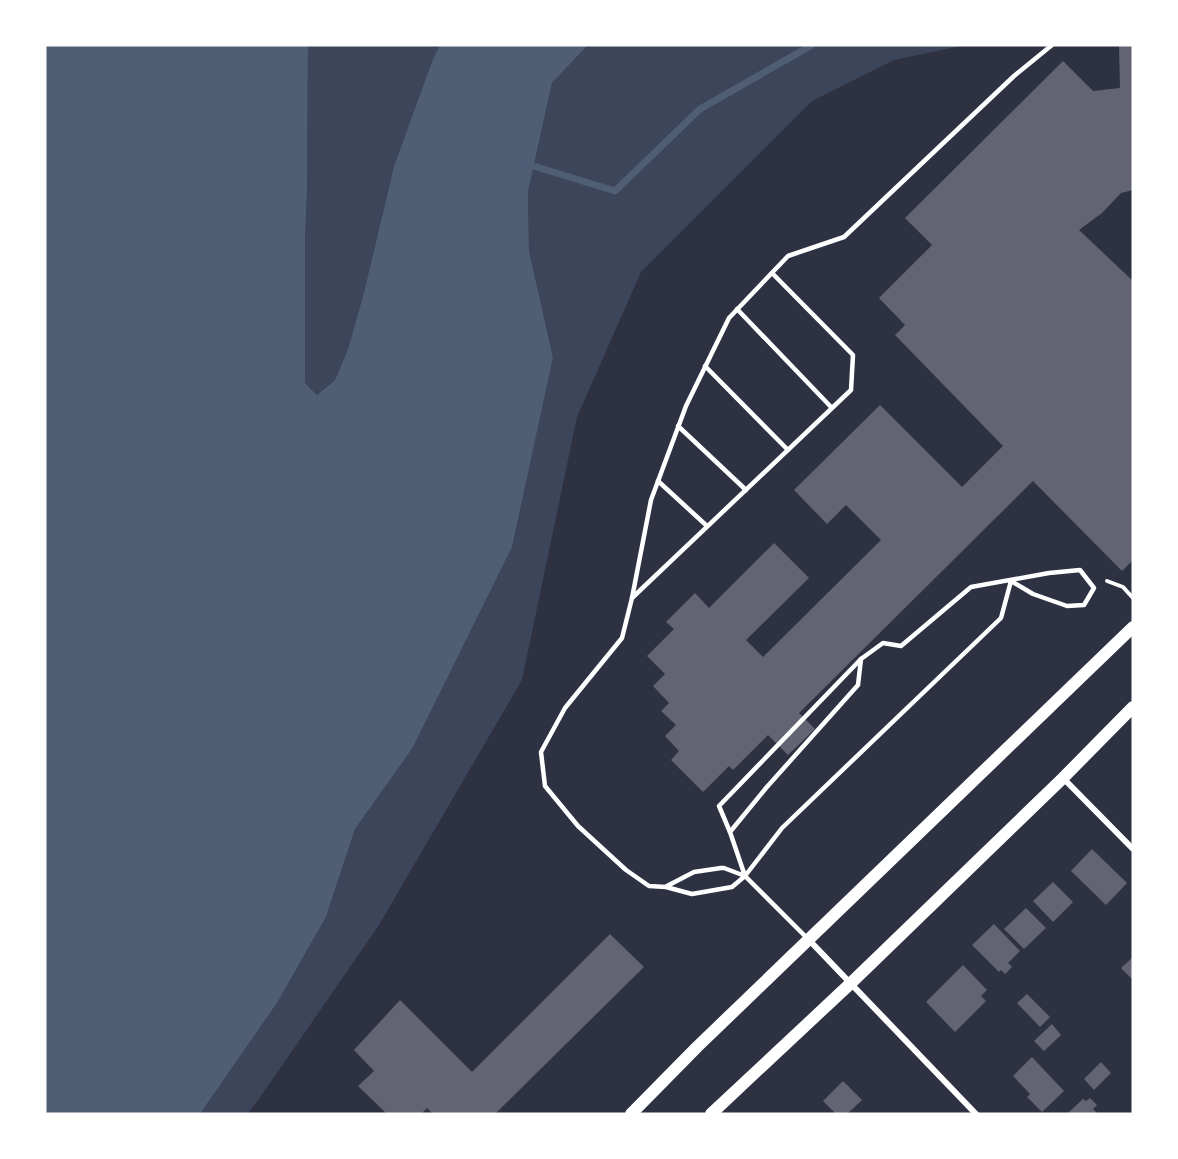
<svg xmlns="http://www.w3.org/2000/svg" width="1178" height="1159" font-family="'Archivo Narrow',sans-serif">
	<rect width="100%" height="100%" fill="#2d3142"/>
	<g fill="#3c4559">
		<polygon points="308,45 440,45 433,60 394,166 364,292 348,349 335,380 317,395 305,383 305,239 307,193"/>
		<polygon points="588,45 966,45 894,60 812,101 641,272 577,417 522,680 379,925 259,1099 247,1114 200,1114 277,1003 326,917 355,829 412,749 553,357 529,251 528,192 552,83"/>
	</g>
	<polygon fill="#4f5d75" points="45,45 308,45 307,193 305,239 305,383 317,395 335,380 348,349 364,292 394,166 433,59 440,45 588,45 552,83 528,192 529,251 553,357 512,547 412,749 355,829 326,917 277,1003 200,1114 45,1114"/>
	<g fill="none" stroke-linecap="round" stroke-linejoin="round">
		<polyline stroke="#4f5d75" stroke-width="7" points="527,164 615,191 700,109 812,45"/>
	</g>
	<g fill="#626471">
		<polygon points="1133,45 1133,190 1121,193 1102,213 1079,230 1133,281 1133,560 1122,571 1033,481 799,713 815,729 788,755 768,735 733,770 729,766 703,792 671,760 679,751 665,736 676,725 661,711 669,703 653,686 665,674 647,656 674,629 666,622 695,593 709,608 774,543 809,578 746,640 763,657 881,540 846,505 827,524 794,490 880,405 962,487 1003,446 895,335 905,325 879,298 932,245 905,218 1063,61 1093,91 1120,88 1119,46"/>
		<polygon points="1092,849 1127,883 1106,905 1071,871"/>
		<polygon points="1053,882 1073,902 1053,922 1033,901"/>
		<polygon points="1026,908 1046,928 1024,949 1004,929"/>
		<polygon points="994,924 1020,951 1008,963 1012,967 1005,974 1001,970 999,972 972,945"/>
		<polygon points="610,934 644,967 495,1114 433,1114 427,1108 421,1114 387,1114 358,1086 374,1071 354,1050 400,1000 472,1072"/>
		<polygon points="1133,957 1133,980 1121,968"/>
		<polygon points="963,965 987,990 981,996 986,1001 955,1032 926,1002"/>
		<polygon points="1027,994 1050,1017 1040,1027 1017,1003"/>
		<polygon points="1052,1024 1061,1035 1044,1051 1034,1041"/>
		<polygon points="1032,1057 1064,1091 1042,1112 1027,1097 1030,1094 1013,1076"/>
		<polygon points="1101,1062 1111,1073 1094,1090 1084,1079"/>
		<polygon points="843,1081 862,1100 847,1114 836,1114 823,1101"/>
		<polygon points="1090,1098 1097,1105 1093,1109 1098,1114 1067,1114 1083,1099 1086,1101"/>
	</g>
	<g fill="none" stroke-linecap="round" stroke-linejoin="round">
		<polyline stroke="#fff" stroke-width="4" points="1107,581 1123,587 1133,598"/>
		<g stroke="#fff" stroke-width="4.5">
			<polyline points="737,309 832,408"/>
			<polyline points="705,366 788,450"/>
			<polyline points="678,426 746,490"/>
			<polyline points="658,481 707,526"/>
			<polyline points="632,598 851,390 853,355 772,273"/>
			<polyline points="730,832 719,806 861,659"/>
			<polyline points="667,886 694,872 721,868 724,868 745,876 782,828 1001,618 1011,581 1033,594 1067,606 1084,605 1094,588 1080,570 1049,573 971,587 901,646 883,643 861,659 858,685 766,788 730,832 745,876"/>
			<polyline points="808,939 745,876 732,887 692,894 666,887 649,886 626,870 578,826 545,786 541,752 565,708 622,638 632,598 651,500 686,406 729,318 788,256 844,237 1014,76 1052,45"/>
		</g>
		<g stroke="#fff" stroke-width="6">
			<polyline points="1063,778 1133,849"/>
			<polyline points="809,940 976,1114"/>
		</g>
		<g stroke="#fff" stroke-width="12">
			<polyline points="631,1114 697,1047 1133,627"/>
			<polyline points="711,1114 851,983 1063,778 1133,707"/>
		</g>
	</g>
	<rect width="1178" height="1159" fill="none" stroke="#ffffff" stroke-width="93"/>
</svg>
